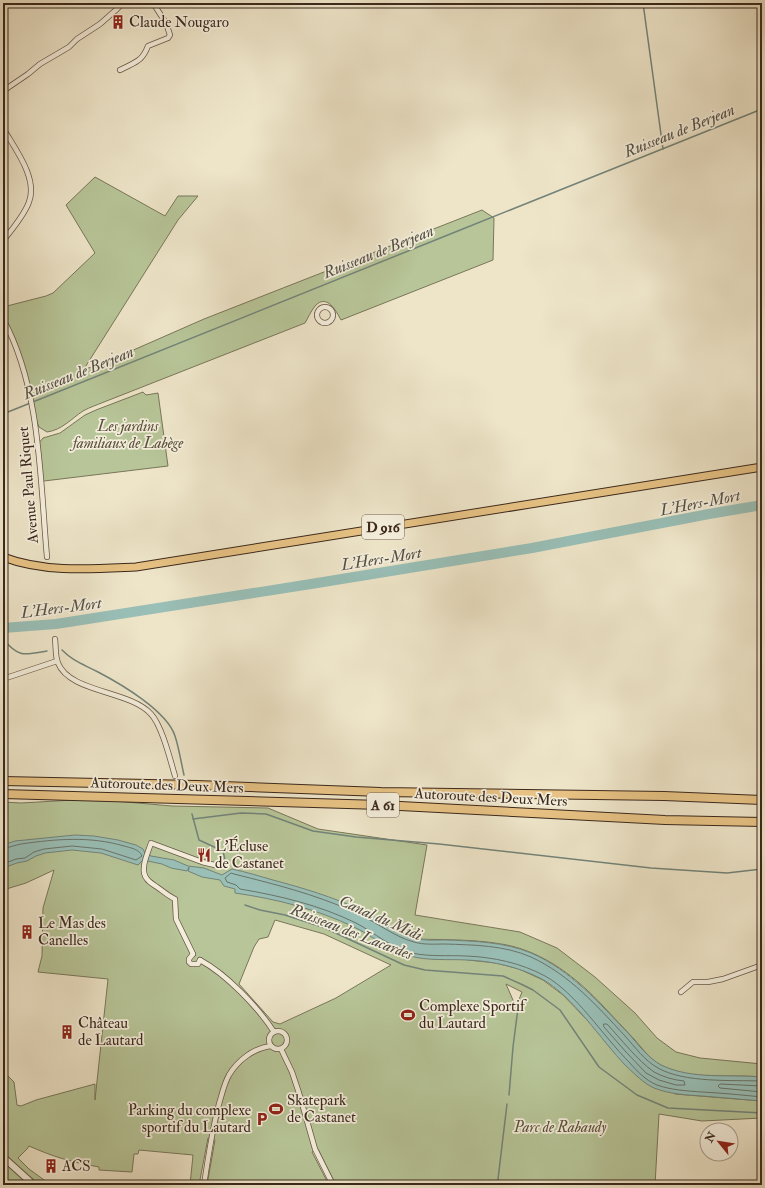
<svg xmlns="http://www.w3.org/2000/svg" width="765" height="1188" font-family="'IM FELL Double Pica',serif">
	<rect width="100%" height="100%" fill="#eee5c9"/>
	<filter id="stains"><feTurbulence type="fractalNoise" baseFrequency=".005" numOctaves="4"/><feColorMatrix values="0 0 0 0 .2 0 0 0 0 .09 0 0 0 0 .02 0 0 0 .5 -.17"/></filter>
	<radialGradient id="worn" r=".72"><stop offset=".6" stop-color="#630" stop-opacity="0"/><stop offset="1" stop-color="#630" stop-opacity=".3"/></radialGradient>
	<g fill="#b7c598" stroke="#79765a" fill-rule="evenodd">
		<path d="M95,177L165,216L178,196H198L178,220L84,369L97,366L204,319L482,210L494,218L493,260L341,320C336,311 327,293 315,306C311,311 308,318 305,323L104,402C97,405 90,407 83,411C71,419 62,430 47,432L39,427L37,422L17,344L3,316V307L46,296L53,293L95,253L66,205Z"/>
		<polygon points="143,392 146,395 158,393 168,466 44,481 41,479 39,443 43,438 60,433 85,415 96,410"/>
		<path d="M91,799L172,806L268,808L318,829L427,845L415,915L520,932L557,948L595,977L635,1013L657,1038L676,1052L700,1058L762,1064V1077C729,1074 690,1081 660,1065C650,1059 642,1048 634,1039C624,1028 613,1017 603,1006C577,978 545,953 507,945C477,939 446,940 416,939L406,935L468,960L496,963L519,969L543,980L563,995L588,1021L675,1094L762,1101V1118L702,1121L659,1114L655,1185H336L318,1149L312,1152L329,1185H270L247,1182V1185H207L215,1140L208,1138L199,1185H190L193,1155L139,1150L138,1154H134L132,1172L99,1170V1167C71,1162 54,1157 29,1146L27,1149L18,1158L29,1169L51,1185H3V1071L14,1082L17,1105L21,1106L36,1100L95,1084V1100L108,979L38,972L42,956L43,908L54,870L26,883L3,890V802L21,803ZM275,920L324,934L391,965L336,998L280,1024L273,1022L239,984L254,947L259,939L268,937ZM506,984L522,992L516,1007Z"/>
	</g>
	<path fill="#99bfb7" stroke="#738379" d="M75,835L94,836L118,840L136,845L143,849L145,853L151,856L174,860L188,866L204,868L222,875L232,869C246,872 259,876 273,880C303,888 333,897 361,910C379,919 396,933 415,938C424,941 436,940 445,940C474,941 504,942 531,953C571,970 599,1003 628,1033C638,1044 648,1058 661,1065C692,1080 729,1074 762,1077V1101C742,1099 722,1098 702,1096C686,1095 669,1094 654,1088C643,1083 635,1074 626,1066C601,1040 573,996 542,979C519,967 493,961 467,960C448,959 428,961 410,956C389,951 373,936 354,927C316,909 277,899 235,893V889L224,886L220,880L202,877L188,871L189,869V867L187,871L171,868L162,864L143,860L138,865L101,853L72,850L45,853L36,856L27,861L17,863L3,868V845L15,841Z"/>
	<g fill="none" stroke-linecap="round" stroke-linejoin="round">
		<g stroke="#6a746a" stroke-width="1">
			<path d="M3,848C9,848 15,845 21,844C56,839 90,836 124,846C131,848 139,849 142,856L136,860L102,849L72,846L44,849L34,852L25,858L16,859L3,864"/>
			<path d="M604,1024H607C621,1039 637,1060 654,1072C663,1077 674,1080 684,1081L685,1085H676L659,1080L646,1073L626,1052L604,1027Z"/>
			<path d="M762,1081C732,1080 684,1083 658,1068C645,1061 635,1047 625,1036C597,1006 570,975 531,957C504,945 473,945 445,944C435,944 424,945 414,942C394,937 372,919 352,911C314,894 274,884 234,874L231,873L225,878L227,882L236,885L240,889C281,896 319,905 356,923C375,933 391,948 412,953C430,957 448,955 466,956C493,957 521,963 545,976C576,993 603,1036 629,1062C637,1071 645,1080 657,1085C671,1090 687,1091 702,1092C722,1093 742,1095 762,1097"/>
			<polyline points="762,1086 720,1084 718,1086 720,1088 762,1092"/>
		</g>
		<g stroke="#738379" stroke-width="1.5">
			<polyline points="643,3 663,149"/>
			<path d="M3,414C256,311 509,211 762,109"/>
			<path d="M3,639C19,658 24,655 47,651"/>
			<path d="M62,650C74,662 83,664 98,672C121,684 167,711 175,736C179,748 181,762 184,775"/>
			<polyline points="192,814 199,840 223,851 225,860"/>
			<polyline points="193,819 241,813 266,814 313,831 356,837 439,844 651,868 727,873 762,869"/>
			<polyline points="245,905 260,910 285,915 325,928 404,965 425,970 503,976 523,985 533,990 560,1010 599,1067 637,1095 668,1108 762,1113"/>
			<polyline points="509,1095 513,1047 518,1008"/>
			<polyline points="499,1185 498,1179 507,1104"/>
		</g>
		<polyline stroke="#99bfb7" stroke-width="10" points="3,628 56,624 311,584 532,548 709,514 762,505"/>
		<defs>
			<g id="minor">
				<polyline points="3,7 10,3"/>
				<path d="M120,70C135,62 142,62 148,46L168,38L170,35L166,23L153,3"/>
				<polyline points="3,91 28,74 40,64 69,47 77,39 100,24 117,9 123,3"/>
				<path d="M3,128C15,149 38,178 29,202C24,216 12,229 3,241"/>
				<circle cx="325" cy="315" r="8"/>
				<path d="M3,319C41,388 40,481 47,557"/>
				<path d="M55,639C56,646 55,656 58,663C70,693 129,690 151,714C162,726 170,759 175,776"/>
				<polyline points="3,679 57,661"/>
				<path d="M193,954L176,919L175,899C168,896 163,891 157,887C154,885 149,882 147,879C139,870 148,853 151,843L202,862L219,866"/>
				<polyline points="193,954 189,959 189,962 191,964 198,964 200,960"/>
				<path d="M200,960C226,974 258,1007 274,1032"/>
				<polyline points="681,992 693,982 708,982 723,979 762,965"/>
				<circle cx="278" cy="1040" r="9"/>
				<polyline points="281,1049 292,1072 299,1093 315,1149 333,1185"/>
				<path d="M204,1185C208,1158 212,1130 219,1104C222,1094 224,1084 229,1075C238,1060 254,1048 271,1046"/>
			</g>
			<polyline id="tertiary" points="3,1157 34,1185"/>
			<path id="primary" d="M3,557C45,573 92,569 136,567L762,467"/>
			<g id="motorway">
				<polyline points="3,781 197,785 381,792 664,796 762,800"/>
				<polyline points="3,794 381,805 665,820 762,822"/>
			</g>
		</defs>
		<use href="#minor" stroke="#685747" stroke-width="6"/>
		<use href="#tertiary" stroke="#685747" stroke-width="8"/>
		<use href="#primary" stroke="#3b281c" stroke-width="9"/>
		<use href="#motorway" stroke="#3b281c" stroke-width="10"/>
		<use href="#minor" stroke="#f4eedc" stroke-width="4.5"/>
		<use href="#tertiary" stroke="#f4eedc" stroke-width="6"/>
		<use href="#primary" stroke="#e7c284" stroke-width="7"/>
		<use href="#motorway" stroke="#e7c284" stroke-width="8"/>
	</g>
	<defs>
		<symbol id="building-bare" viewBox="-9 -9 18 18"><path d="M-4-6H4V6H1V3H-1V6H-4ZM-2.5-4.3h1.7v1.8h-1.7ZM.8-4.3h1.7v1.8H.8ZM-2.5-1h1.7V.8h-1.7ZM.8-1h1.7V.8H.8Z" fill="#8f2418" stroke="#f4eedc" stroke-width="2.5" paint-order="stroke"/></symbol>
		<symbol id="restaurant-bare" viewBox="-9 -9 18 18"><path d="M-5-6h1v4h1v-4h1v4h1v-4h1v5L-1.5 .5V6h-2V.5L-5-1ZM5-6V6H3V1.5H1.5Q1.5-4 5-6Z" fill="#8f2418" stroke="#f4eedc" stroke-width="2.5" paint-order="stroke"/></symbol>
		<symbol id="stadium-bare" viewBox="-9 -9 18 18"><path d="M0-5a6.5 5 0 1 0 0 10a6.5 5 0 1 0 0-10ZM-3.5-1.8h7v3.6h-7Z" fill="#8f2418" stroke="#f4eedc" stroke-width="2.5" paint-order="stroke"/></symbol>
		<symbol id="parking-bare" viewBox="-9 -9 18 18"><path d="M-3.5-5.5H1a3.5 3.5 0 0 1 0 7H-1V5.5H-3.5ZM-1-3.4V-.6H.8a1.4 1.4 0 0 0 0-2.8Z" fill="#8f2418" stroke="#f4eedc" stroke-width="2.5" paint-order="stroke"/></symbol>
	</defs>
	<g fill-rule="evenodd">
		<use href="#building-bare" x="108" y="12" width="20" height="20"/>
		<use href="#restaurant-bare" x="194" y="845" width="20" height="20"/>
		<use href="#building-bare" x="17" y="922" width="20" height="20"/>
		<use href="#stadium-bare" x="398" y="1005" width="20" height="20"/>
		<use href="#building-bare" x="57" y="1022" width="20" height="20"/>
		<use href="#stadium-bare" x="266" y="1099" width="20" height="20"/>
		<use href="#parking-bare" x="252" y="1109" width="20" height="20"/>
		<use href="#building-bare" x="41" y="1156" width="20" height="20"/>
	</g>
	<g text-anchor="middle" stroke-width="3.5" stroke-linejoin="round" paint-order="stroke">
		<g fill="#f4eedc" stroke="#726356" stroke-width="1">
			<rect x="362" y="515" width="42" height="24" rx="3"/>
			<rect x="367" y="793" width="32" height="24" rx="3"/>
		</g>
		<g font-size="14" font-weight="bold" fill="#3b281c">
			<text x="383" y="532">D 916</text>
			<text x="383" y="810">A 61</text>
		</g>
		<g font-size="15" fill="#3b281c" stroke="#f4eedc" text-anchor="start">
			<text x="129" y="27">Claude Nougaro</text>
			<text x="215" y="851">L'Écluse<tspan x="215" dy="17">de Castanet</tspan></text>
			<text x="38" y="928">Le Mas des<tspan x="38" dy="17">Canelles</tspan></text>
			<text x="419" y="1011">Complexe Sportif<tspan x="419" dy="17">du Lautard</tspan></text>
			<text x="78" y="1028">Château<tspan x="78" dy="17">de Lautard</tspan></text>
			<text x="287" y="1105">Skatepark<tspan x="287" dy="17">de Castanet</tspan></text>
			<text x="251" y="1115" text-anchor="end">Parking du complexe<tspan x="251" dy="17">sportif du Lautard</tspan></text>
			<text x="62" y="1171">ACS</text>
		</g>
		<g font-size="15" font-style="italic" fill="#5a4f3b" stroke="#f4eedc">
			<text x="128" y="431">Les jardins<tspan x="128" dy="17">familiaux de Labège</tspan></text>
			<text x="560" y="1132">Parc de Rabaudy</text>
		</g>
		<g font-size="15" fill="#3b281c" stroke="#f4eedc">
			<text transform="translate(28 485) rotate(-95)" y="5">Avenue Paul Riquet</text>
			<text transform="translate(167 785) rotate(2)" y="5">Autoroute des Deux Mers</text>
			<text transform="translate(491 797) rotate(3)" y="5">Autoroute des Deux Mers</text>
		</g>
		<g font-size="16" font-style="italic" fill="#524e43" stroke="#f4eedc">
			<text transform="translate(679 130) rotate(-22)" y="6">Ruisseau de Berjean</text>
			<text transform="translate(378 251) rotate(-22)" y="6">Ruisseau de Berjean</text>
			<text transform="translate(78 372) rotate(-22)" y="6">Ruisseau de Berjean</text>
			<text transform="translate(700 502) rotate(-11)" y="6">L'Hers-Mort</text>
			<text transform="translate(381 558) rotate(-9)" y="6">L'Hers-Mort</text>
			<text transform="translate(61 607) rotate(-7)" y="6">L'Hers-Mort</text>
			<text transform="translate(381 917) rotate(24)" y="6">Canal du Midi</text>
			<text transform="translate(352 931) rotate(21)" y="6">Ruisseau des Lacardes</text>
		</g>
	</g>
	<rect width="765" height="1188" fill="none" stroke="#eee5c9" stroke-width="16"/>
	<rect x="4" y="4" width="757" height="1180" fill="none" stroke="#3b281c" stroke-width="2"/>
	<rect x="8" y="8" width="749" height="1172" fill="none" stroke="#3b281c"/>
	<g transform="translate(719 1142) rotate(300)"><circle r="19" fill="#f4eedc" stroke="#aa9f8f"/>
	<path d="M0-3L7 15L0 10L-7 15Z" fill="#8f2418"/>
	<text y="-6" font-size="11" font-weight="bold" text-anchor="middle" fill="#3b281c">N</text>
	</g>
	<rect width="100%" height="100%" filter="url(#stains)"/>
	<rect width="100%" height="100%" fill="url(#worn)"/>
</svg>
